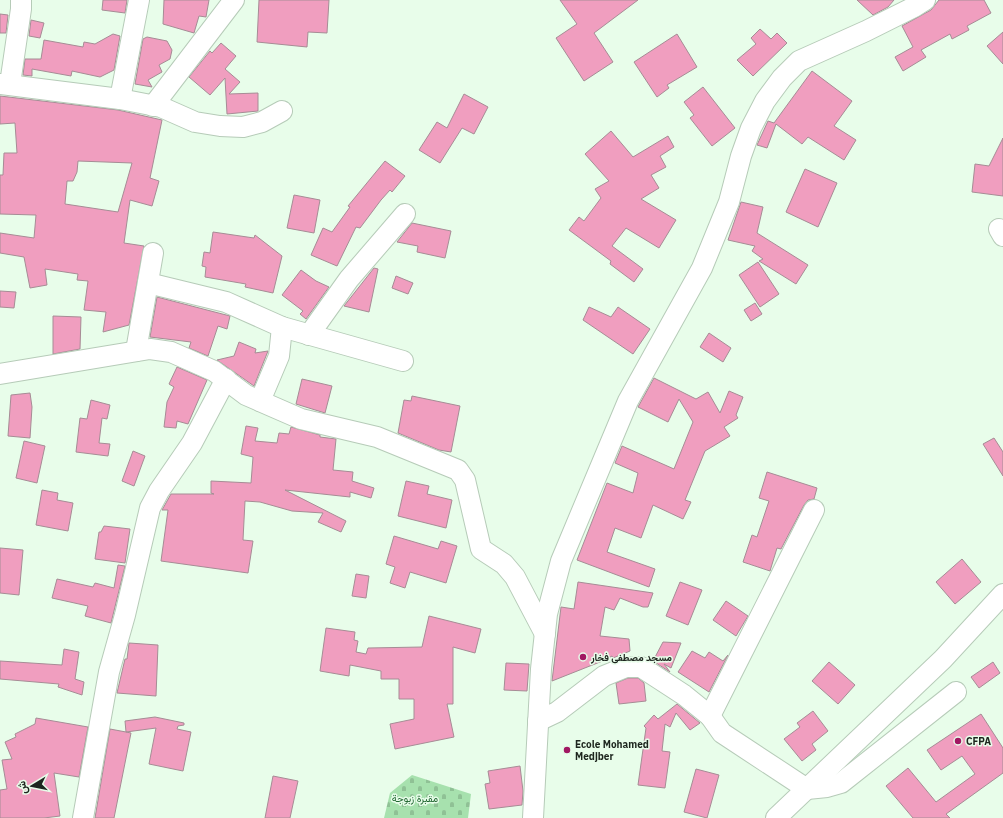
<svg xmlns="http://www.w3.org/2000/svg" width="1003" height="818" font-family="'IBM Plex Sans',Vazirmatn,sans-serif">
	<defs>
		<pattern id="cemetery-stones" width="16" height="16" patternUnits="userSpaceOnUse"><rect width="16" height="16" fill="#a7e1ae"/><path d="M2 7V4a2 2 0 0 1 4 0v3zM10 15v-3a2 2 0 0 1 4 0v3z" fill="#8fc195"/></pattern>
	</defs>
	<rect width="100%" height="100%" fill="#e8fdea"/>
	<polygon fill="url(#cemetery-stones)" points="412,775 471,794 468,818 384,818 390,793"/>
	<g fill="#f09ebf" stroke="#a68c95" fill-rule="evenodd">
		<polygon points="103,0 127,0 125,13 102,10"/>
		<polygon points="164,0 209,0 206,17 199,16 194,33 163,24"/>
		<polygon points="259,0 329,0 327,33 308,32 307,47 257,42"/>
		<polygon points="560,0 638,0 594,33 613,62 584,81 556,38 577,24"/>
		<polygon points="857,0 894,0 888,7 873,15"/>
		<polygon points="939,0 984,0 991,13 967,26 969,30 952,39 950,34 921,50 926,57 903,71 895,57 913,47 902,26 931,10"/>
		<polygon points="0,14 8,15 6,33 0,33"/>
		<polygon points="31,20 44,23 40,38 29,36"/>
		<polygon points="760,29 771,39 777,33 787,43 753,76 737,60 756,44 751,38"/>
		<polygon points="1003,32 1003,64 987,46"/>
		<polygon points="113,34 120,36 114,70 100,77 72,71 71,76 32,69 32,76 23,75 25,59 41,59 44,40 83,47 84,42 95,44"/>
		<polygon points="677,34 697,67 667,85 669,88 657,97 634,62"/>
		<polygon points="147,37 167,41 172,50 170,59 159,65 162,72 148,80 152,87 135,84 143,39"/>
		<polygon points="221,43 236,56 225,69 240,82 229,94 258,93 258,111 227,114 225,78 210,95 189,77 210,51 212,53"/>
		<polygon points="812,71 852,101 834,126 856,140 844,160 808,137 802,144 776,124 767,148 757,145 768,121 774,123"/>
		<polygon points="703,87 735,128 712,146 690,118 694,115 684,102"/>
		<polygon points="464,94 488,107 474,134 462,128 440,163 419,150 437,122 447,128"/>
		<path d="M0,96L118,110L162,120L150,178L159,181L152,206L130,200L124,243L144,246L129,325L103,332L106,312L84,310L88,281L77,280L78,274L45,269L47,285L30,288L24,257L0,253V233L34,238L36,215L0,214V175H3L4,153H17L15,123L0,124ZM78,161L132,163L118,212L65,204L67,181H73L77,172Z"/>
		<polygon points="611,131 633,157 668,136 674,147 660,156 666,167 651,175 659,188 641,199 676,220 659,248 626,228 612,246 643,269 634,282 610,264 611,261 569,230 579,217 584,221 601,198 595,189 609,181 585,154"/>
		<polygon points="1003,138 1003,196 972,192 975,164 989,166"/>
		<polygon points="385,161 405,176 392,192 390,190 381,200 360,228 356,227 337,266 311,255 323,228 332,232 350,207 348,206"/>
		<polygon points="805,169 837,183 818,227 786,212"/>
		<polygon points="294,195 320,200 314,233 287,228"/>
		<polygon points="741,202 763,207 757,233 808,265 796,284 759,261 763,259 752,251 755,246 728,240"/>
		<polygon points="412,223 451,231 445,258 417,252 418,246 397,242"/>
		<polygon points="213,232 254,238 255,235 282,256 273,293 245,287 246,284 205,277 206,267 202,266 204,252 210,253"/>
		<polygon points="758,262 779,294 760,307 739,275"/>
		<polygon points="374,268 378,269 369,312 344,306"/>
		<polygon points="301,270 316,281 329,287 306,319 300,314 303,311 282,295"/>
		<polygon points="396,276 413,283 408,294 392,288"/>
		<polygon points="0,291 16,292 14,308 0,307"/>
		<polygon points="157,297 230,316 227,329 218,326 208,356 189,348 191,342 150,337"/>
		<polygon points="755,303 762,314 751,321 744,310"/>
		<polygon points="589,307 611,317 618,307 650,329 633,354 583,320"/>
		<polygon points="53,316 81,317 80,349 53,354"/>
		<polygon points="709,333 731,348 723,362 700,347"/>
		<polygon points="239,342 256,349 255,353 268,351 254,386 217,360 234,356"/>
		<polygon points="177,367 207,380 188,424 177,421 176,428 164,427 167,402 174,387 169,384"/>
		<polygon points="654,378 696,399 708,392 720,413 729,391 743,397 736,415 738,418 724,427 730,436 705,451 685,500 691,502 683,519 653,505 641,538 615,528 607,552 655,569 649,587 577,560 607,483 633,493 638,473 615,463 622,446 674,469 693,422 679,399 668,422 638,407"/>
		<polygon points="302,379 332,386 325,413 296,404"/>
		<polygon points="30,393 32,407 30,438 8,436 11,395"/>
		<polygon points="412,396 460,406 451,452 439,450 398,433 404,400 411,401"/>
		<polygon points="91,400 110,405 107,419 102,418 99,443 110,444 108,456 76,452 80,418 87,419"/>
		<polygon points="246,426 258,428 255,441 277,443 279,433 289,434 291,427 320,435 320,437 336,439 333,470 353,472 352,481 374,488 371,498 350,492 350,497 285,490 346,521 341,532 318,522 323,513 292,511 260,502 245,501 243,540 253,541 248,573 161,561 168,510 162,510 171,494 214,494 211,493 211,481 251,483 253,457 241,454"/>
		<polygon points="994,438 1003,452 1003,476 983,444"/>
		<polygon points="24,441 45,446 37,483 16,478"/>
		<polygon points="133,451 145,456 134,486 122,481"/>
		<polygon points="767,472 817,488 814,499 808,500 804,505 781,549 777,548 770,571 743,562 752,535 757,537 769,501 759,498"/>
		<polygon points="406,481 429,486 427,494 452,500 446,528 398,516"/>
		<polygon points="42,490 58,493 57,500 73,503 68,531 36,525"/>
		<polygon points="104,526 130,529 125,563 95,559 99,532 101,532"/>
		<polygon points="394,536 438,549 441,541 457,546 446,583 410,572 405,588 390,583 395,567 386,564"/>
		<polygon points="0,548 23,550 19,595 0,593"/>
		<polygon points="962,559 981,582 955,604 936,582"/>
		<polygon points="118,565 125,566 111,623 85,616 88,606 52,598 57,579 93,587 95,583 114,588"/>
		<polygon points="356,574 369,576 366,598 352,596"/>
		<polygon points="578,582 653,593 648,607 643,607 620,598 614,610 605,607 600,636 629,639 630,651 613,658 612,656 605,660 552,681 561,607 574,609"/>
		<polygon points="680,582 702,590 688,625 666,616"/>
		<polygon points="726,601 748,616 736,636 713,620"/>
		<polygon points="429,616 481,629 475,653 453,647 453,704 447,704 454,737 395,749 390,724 414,719 414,699 399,699 399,679 381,679 381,671 350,665 349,676 320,671 326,628 355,632 354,640 358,641 356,652 366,654 368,648 422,647"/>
		<polygon points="663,642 681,643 671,668 664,664 670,672 653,661"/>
		<polygon points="129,643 158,645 156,696 117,693 125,659 127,659"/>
		<polygon points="64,649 79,652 75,679 84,682 82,695 58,687 59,684 0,679 0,661 62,665"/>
		<polygon points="692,651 705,658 709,652 723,661 728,655 709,692 678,672"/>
		<polygon points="829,662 855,685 838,704 812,681"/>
		<polygon points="993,662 1000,673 979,688 971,677"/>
		<polygon points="506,663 529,664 527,691 504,690"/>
		<polygon points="628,678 638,678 644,683 646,701 619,704 616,683"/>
		<polygon points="677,704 700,723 690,730 676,713 670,727 665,724 662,751 670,752 665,788 638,785 646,728 644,726 654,715 658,719"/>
		<polygon points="813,711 828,731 812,744 816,750 802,761 784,739 800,727 797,723"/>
		<polygon points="981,714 1003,748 1003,773 946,814 950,818 913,818 886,786 908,768 936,802 975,774 962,756 941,770 927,750"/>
		<polygon points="155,717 184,723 184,725 178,726 177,729 191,732 183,771 149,764 156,728 126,732 131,733 114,818 95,818 110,729 126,732 125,721"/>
		<polygon points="36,718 88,727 79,777 54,773 60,816 44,818 0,818 0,790 7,789 2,760 12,759 5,742 16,737 15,734 35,724"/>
		<polygon points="520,766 523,791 522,805 489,809 485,784 490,783 488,771"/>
		<polygon points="696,769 719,775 707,818 684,812"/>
		<polygon points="273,776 298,781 290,818 265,818"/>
	</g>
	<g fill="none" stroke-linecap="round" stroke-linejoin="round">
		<defs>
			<g id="minor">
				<polyline points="0,84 120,99 161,107 195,122 220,126 243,127 262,122 282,111"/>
				<polyline points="10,84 21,9 21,0"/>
				<polyline points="120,99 139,0"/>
				<polyline points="153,106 234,0"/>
				<polyline points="999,229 1003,236"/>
				<polyline points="148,283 226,302 282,327 403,361"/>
				<polyline points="309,335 349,279 405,214"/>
				<polyline points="136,351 153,253"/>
				<polyline points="0,374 150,349 171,352 214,371 246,395 301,419 377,437 458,470 465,480 481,549 504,564 515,577 545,634"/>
				<polyline points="260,401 279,356 282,327"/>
				<polyline points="710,716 814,510"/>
				<polyline points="538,721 557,712 604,676 626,667 641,667 684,695 710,716 722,733 807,789 827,787 841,783 956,692"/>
				<polyline points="83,818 109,672 125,615 150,508 159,491 192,443 226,379"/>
				<polyline points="533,818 541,669 547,614 561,561 628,401 702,268 729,202 741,156 751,128 765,101 782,78 799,61 866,31 914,7 925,0"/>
				<polyline points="776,818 943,659 1003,594"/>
			</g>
		</defs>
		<use href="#minor" stroke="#b6cbb8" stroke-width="22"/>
		<use href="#minor" stroke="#fff" stroke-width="20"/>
	</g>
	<g fill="#a11762" stroke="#e8fdea" stroke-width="1.5">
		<circle cx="583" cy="657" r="4"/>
		<circle cx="958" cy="741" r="4"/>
		<circle cx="567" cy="750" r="4"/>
	</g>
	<g text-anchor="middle" stroke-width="3" stroke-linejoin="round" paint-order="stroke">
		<g font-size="10" font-weight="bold" fill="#1d251e" stroke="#e8fdea" text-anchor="start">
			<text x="591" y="661">مسجد مصطفى فخار</text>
			<text x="966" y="745">CFPA</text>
			<text x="575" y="748">Ecole Mohamed<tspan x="575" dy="12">Medjber</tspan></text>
		</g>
		<g font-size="10" fill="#226732" stroke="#e8fdea">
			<text x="415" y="802">مقبرة زبوجة</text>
		</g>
	</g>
	<g transform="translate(32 786) rotate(260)" stroke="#e8fdea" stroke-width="3" paint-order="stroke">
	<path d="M0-3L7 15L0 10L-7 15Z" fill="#1d251e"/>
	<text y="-6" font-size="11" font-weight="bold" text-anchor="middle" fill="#1d251e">ش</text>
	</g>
</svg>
